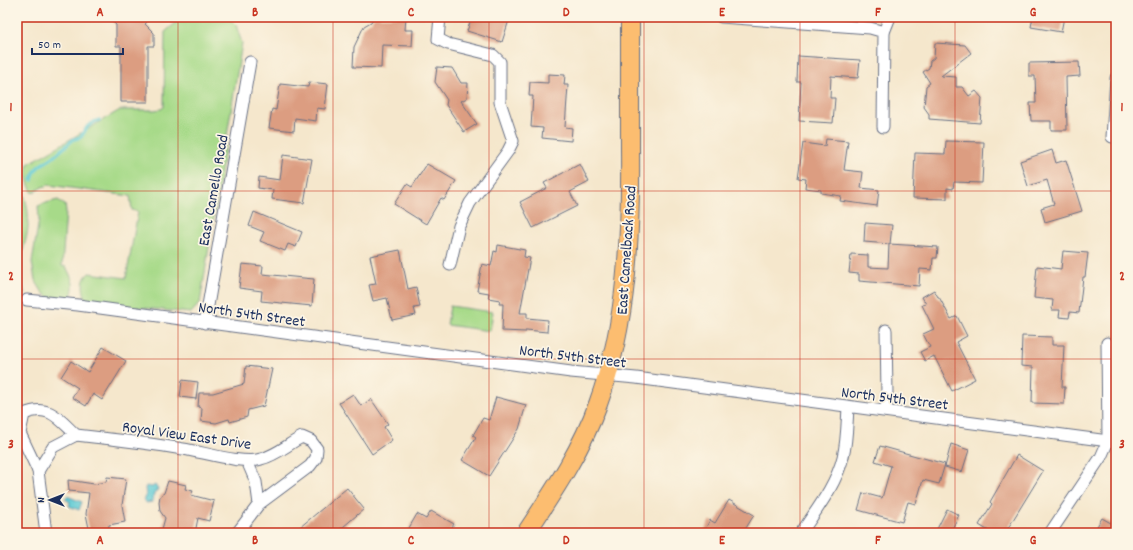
<svg xmlns="http://www.w3.org/2000/svg" width="1133" height="550" font-family="Dekko,sans-serif">
	<rect width="100%" height="100%" fill="#fcf5e5"/>
	<filter id="ink" filterUnits="userSpaceOnUse"><feTurbulence type="fractalNoise" baseFrequency=".025" numOctaves="2"/><feDisplacementMap in="SourceGraphic" scale="8" xChannelSelector="R" yChannelSelector="G"/><feConvolveMatrix kernelMatrix="1 2 1 2 8 2 1 2 1" color-interpolation-filters="sRGB"/></filter>
	<filter id="wash" filterUnits="userSpaceOnUse"><feTurbulence type="fractalNoise" baseFrequency=".012" numOctaves="4" result="noise"/><feDisplacementMap in="SourceGraphic" scale="16" xChannelSelector="R" yChannelSelector="G"/><feGaussianBlur stdDeviation="0.9" result="paint"/><feColorMatrix in="noise" values="0 0 0 0 0 0 0 0 0 0 0 0 0 0 0 0 0 1.4 0 .05"/><feComposite in="paint" operator="in"/></filter>
	<g filter="url(#wash)">
		<rect width="100%" height="100%" fill="#f5e7cc"/>
		<g fill="#a7da89" stroke="#618474">
			<path d="M176,17H228L236,25L242,43L200,303L191,313L87,302C83,292 80,281 89,273L126,278L138,212L132,210L130,196L49,185L42,187L33,193C27,183 25,175 28,164L120,110H154L161,109L164,107L165,32L178,21Z"/>
			<path d="M17,180C28,198 31,218 26,239C24,247 21,256 20,264C19,274 22,284 25,294L17,293Z"/>
			<path d="M58,200L65,205L66,211L62,266L66,267C72,278 77,287 69,299L49,297L43,293L35,280L32,262L39,219L38,206L46,203Z"/>
			<polygon points="450,306 493,312 490,331 447,325"/>
		</g>
		<g fill="#5dcad4" stroke="#3c7c99">
			<polygon points="155,485 158,489 154,494 152,502 147,503 144,501 146,496 145,488 146,486 152,487"/>
			<polygon points="67,496 82,502 79,510 69,506 70,502 65,499"/>
		</g>
		<g fill="none" stroke-linecap="round" stroke-linejoin="round">
			<g stroke="#5dcad4" stroke-width="3.5">
				<polyline points="32,180 34,173 39,166 52,158 74,139 81,137 88,126 94,122 99,120"/>
				<polyline points="17,225 21,207 18,189"/>
			</g>
		</g>
		<g id="blocks">
			<g fill="#dc9d81">
				<polygon points="108,17 152,17 145,24 154,33 154,46 148,46 148,102 121,102 121,46 116,46 116,25"/>
				<polygon points="374,17 406,17 405,30 413,30 412,46 382,45 381,68 353,67 354,47 364,26 371,22"/>
				<polygon points="472,17 510,17 502,42 467,31"/>
				<polygon points="1033,17 1064,17 1061,32 1031,27"/>
				<polygon points="935,43 965,45 971,53 941,76 956,77 956,87 962,87 969,96 976,91 982,98 980,123 929,119 929,114 924,107 926,86 930,83 923,72 929,68 930,61 934,58"/>
				<polygon points="798,56 860,60 858,78 831,76 830,98 835,98 833,123 799,121 801,82 797,82"/>
				<polygon points="1079,62 1080,76 1066,77 1067,130 1051,130 1051,121 1031,121 1030,103 1036,103 1035,76 1029,76 1029,63"/>
				<polygon points="437,67 452,68 461,83 468,83 467,98 461,101 477,124 464,132 446,105 447,100 435,82"/>
				<polygon points="548,74 565,75 564,85 568,85 565,127 572,128 571,141 542,138 543,128 531,127 533,96 529,96 530,82 548,83"/>
				<polygon points="309,82 328,84 325,109 317,108 316,121 295,118 294,131 269,128 272,109 276,110 280,84 308,87"/>
				<polygon points="826,139 848,141 844,170 863,172 861,188 879,190 877,206 840,201 841,196 821,193 821,190 805,188 806,179 798,178 803,143 825,146"/>
				<polygon points="946,141 984,142 982,183 954,182 953,189 947,188 947,199 913,198 915,153 945,154"/>
				<polygon points="1052,150 1056,163 1066,160 1082,211 1045,222 1041,208 1054,204 1047,180 1028,186 1020,161"/>
				<polygon points="283,155 312,159 304,203 272,199 273,190 258,188 259,177 280,180"/>
				<polygon points="427,164 456,181 444,200 441,198 426,224 394,204 407,184 412,187"/>
				<polygon points="580,164 589,182 570,192 577,206 533,228 520,202 547,188 544,183"/>
				<polygon points="254,212 302,232 296,247 288,244 285,251 260,241 264,232 249,226"/>
				<polygon points="865,223 892,225 890,244 864,242"/>
				<polygon points="889,244 938,247 937,258 933,258 932,270 920,269 919,286 859,281 859,274 849,273 851,254 868,255 868,267 888,268"/>
				<polygon points="498,245 525,250 524,257 530,258 520,313 527,313 527,318 548,320 547,332 526,330 526,332 502,331 503,304 499,304 500,300 488,298 489,293 477,291 482,264 491,266 494,251 497,252"/>
				<polygon points="400,250 408,289 416,287 420,307 414,308 416,315 392,320 387,298 373,301 369,285 376,284 370,256"/>
				<polygon points="1063,251 1088,253 1085,277 1083,277 1079,313 1070,312 1069,318 1059,317 1060,310 1052,310 1053,300 1034,298 1037,266 1061,269"/>
				<polygon points="242,264 263,266 262,274 314,279 312,306 261,301 262,291 239,288"/>
				<polygon points="934,290 938,297 939,297 951,319 957,316 967,336 956,342 975,379 952,391 934,356 925,361 920,352 930,347 923,334 934,329 922,305 926,304 922,297"/>
				<polygon points="1022,336 1052,337 1052,345 1064,345 1062,387 1065,387 1064,404 1032,403 1033,367 1021,366"/>
				<polygon points="103,347 126,361 102,400 93,394 86,406 72,397 78,388 61,377 71,361 88,372"/>
				<polygon points="246,366 272,369 264,406 248,410 247,417 230,422 229,419 216,423 201,421 202,408 198,407 199,393 213,393 244,384"/>
				<polygon points="182,380 198,382 196,399 180,397"/>
				<polygon points="353,394 361,406 371,399 388,424 384,427 392,440 372,454 339,403"/>
				<polygon points="496,397 526,405 519,429 489,476 462,460 476,437 473,435 483,418 489,420"/>
				<polygon points="951,444 969,450 962,472 945,467"/>
				<polygon points="880,446 945,464 939,484 923,480 916,504 908,502 902,522 858,510 863,493 882,498 891,466 875,461"/>
				<polygon points="1017,455 1043,471 1005,533 992,533 979,525 992,504 990,502"/>
				<polygon points="107,477 126,479 122,505 125,522 109,525 108,532 90,533 86,514 89,493 69,491 68,480 94,484 106,482"/>
				<polygon points="168,481 186,485 185,489 193,491 191,495 214,501 209,521 198,518 195,533 161,533 165,518 160,511 159,502 160,496 164,493"/>
				<polygon points="347,488 364,509 336,533 293,533"/>
				<polygon points="729,500 754,515 743,533 703,533 710,520 715,523"/>
				<polygon points="947,509 959,515 950,533 935,533"/>
				<polygon points="431,511 454,524 448,533 406,533 417,514 426,519"/>
				<polygon points="1102,518 1116,526 1116,533 1093,533"/>
			</g>
		</g>
	</g>
	<g filter="url(#ink)">
		<use href="#blocks" fill-opacity="0" stroke="#676f84" stroke-width="1"/>
		<g fill="none" stroke-linecap="round" stroke-linejoin="round">
			<defs>
				<g id="minor">
					<polyline points="440,17 438,39 448,44 493,55 500,62 500,102 513,141 508,151 470,203 459,226 450,265"/>
					<polyline points="721,17 870,28 884,32"/>
					<polyline points="883,127 884,32 890,17"/>
					<polyline points="1112,137 1116,78"/>
					<polyline points="27,300 78,305 571,372 636,378 1116,442"/>
					<polyline points="205,323 250,62"/>
					<polyline points="886,411 887,394 886,330"/>
					<path d="M76,435C112,439 148,443 183,449C203,452 244,465 261,459C277,455 288,444 302,437L311,441L317,449L316,458L310,466L259,504L237,533"/>
					<polyline points="247,461 256,482 259,504"/>
					<path d="M38,471L20,433L24,414C49,403 59,419 76,435"/>
					<polyline points="46,533 38,471 53,447 76,435"/>
					<path d="M801,533C817,509 836,485 843,457C847,441 847,423 848,407"/>
					<polyline points="1050,533 1101,457 1108,441 1107,343"/>
				</g>
				<path id="primary" d="M526,533C553,492 581,451 598,404C628,322 631,233 630,147C630,104 630,60 630,17"/>
			</defs>
			<use href="#minor" stroke="#676f84" stroke-width="13"/>
			<use href="#primary" stroke="#676f84" stroke-width="20"/>
			<use href="#minor" stroke="#fff" stroke-width="11"/>
			<use href="#primary" stroke="#fcbd6f" stroke-width="18"/>
		</g>
	</g>
	<path fill="none" stroke="#c8321e" stroke-width="1" stroke-opacity="0.55" d="M178,17V533M333,17V533M489,17V533M644,17V533M800,17V533M955,17V533M17,191H1116M17,359H1116"/>
	<g text-anchor="middle" stroke-width="3.5" stroke-linejoin="round" paint-order="stroke">
		<g font-size="16" fill="#1b2f5e" stroke="#fcf5e5">
			<text transform="translate(212 190) rotate(-80)" y="6">East Camello Road</text>
			<text transform="translate(625 250) rotate(-86)" y="6">East Camelback Road</text>
			<text transform="translate(252 313) rotate(8)" y="6">North 54th Street</text>
			<text transform="translate(573 355) rotate(7)" y="6">North 54th Street</text>
			<text transform="translate(895 397) rotate(7)" y="6">North 54th Street</text>
			<text transform="translate(187 434) rotate(8)" y="6">Royal View East Drive</text>
		</g>
	</g>
	<rect width="1133" height="550" fill="none" stroke="#fcf5e5" stroke-width="44"/>
	<g transform="translate(50 500) rotate(270)" stroke="#fcf5e5" stroke-width="3" paint-order="stroke">
	<path d="M0-3L7 15L0 10L-7 15Z" fill="#1b2f5e"/>
	<text y="-6" font-size="11" font-weight="bold" text-anchor="middle" fill="#1b2f5e">N</text>
	</g>
	<path d="M32 48v6h91v-6" fill="none" stroke="#1b2f5e" stroke-width="2"/>
	<text x="38" y="48" font-size="12" fill="#1b2f5e" stroke="#fcf5e5" stroke-width="3" paint-order="stroke">50 m</text>
	<rect x="22" y="22" width="1089" height="506" fill="none" stroke="#c8321e" stroke-width="1.5"/>
	<g font-size="13" text-anchor="middle" font-weight="bold" fill="#c8321e">
		<text x="100" y="16">A</text>
		<text x="255" y="16">B</text>
		<text x="411" y="16">C</text>
		<text x="566" y="16">D</text>
		<text x="722" y="16">E</text>
		<text x="878" y="16">F</text>
		<text x="1033" y="16">G</text>
		<text x="11" y="111">1</text>
		<text x="1122" y="111">1</text>
		<text x="11" y="280">2</text>
		<text x="1122" y="280">2</text>
		<text x="11" y="448">3</text>
		<text x="1122" y="448">3</text>
		<text x="100" y="544">A</text>
		<text x="255" y="544">B</text>
		<text x="411" y="544">C</text>
		<text x="566" y="544">D</text>
		<text x="722" y="544">E</text>
		<text x="878" y="544">F</text>
		<text x="1033" y="544">G</text>
	</g>
</svg>
